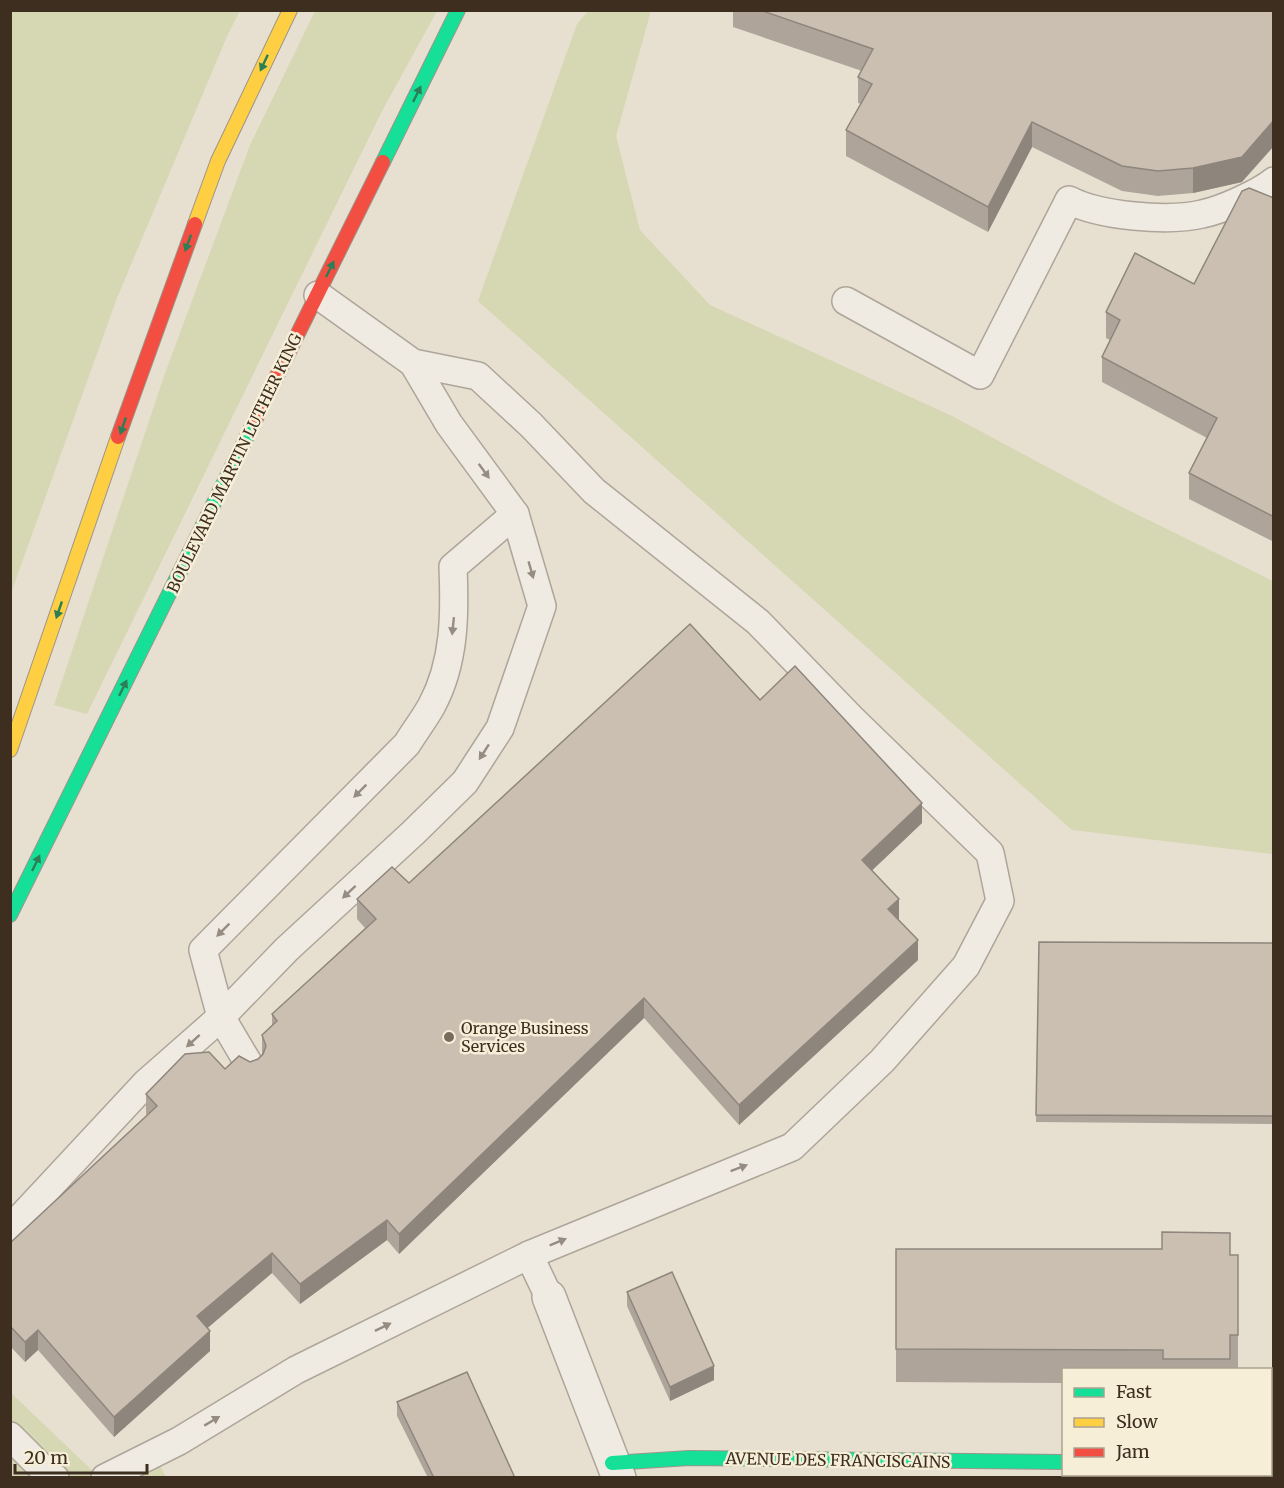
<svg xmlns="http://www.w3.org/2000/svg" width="1284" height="1488" font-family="Merriweather,serif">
	<rect width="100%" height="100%" fill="#e7e0d1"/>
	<g fill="#d6d7b3">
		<polygon points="11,10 240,11 228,34 117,298 11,593"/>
		<polygon points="315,11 437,11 381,113 87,714 54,705 164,376 250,145"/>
		<polygon points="588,11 651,11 616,136 640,230 710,305 952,416 1120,506 1273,581 1273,854 1072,830 478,301 577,24"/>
		<polygon points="11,1393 99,1477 11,1477"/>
		<polygon points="148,1442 166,1477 102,1478"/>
	</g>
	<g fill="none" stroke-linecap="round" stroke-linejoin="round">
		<defs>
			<g id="lane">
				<path d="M846,301L980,375L1069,200C1099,216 1168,222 1202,214C1222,210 1259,193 1274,181"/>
				<path d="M250,1066L221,1017L203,950L407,744C415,731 425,718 432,705C455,662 455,614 453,567L515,514L449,424L413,363"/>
				<polyline points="10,1229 146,1083 221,1017 287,949 413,833 465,782 500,728 542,606 515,514"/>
				<polyline points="529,1255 549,1297"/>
				<polyline points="10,1436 51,1477 55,1478"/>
				<polyline points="105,1478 179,1441 296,1370 529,1255 792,1147 882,1061 966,966 1000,901 990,853 851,718 758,622 594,491 531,425 478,376 413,363 318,295"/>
			</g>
			<g id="street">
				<polyline points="549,1297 619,1478"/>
				<polyline points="1264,1474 1265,1478"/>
			</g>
			<g id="fast">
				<polyline points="383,162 458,10"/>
				<polyline points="10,915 256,418"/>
				<polyline points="612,1463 689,1458 1064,1462"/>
			</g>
			<g id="slow">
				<polyline points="195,224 218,161 290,10"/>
				<polyline points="10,750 118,437"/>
			</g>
			<g id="jam">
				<polyline points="256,418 383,162"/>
				<polyline points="118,437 195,224"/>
			</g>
		</defs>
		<use href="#lane" stroke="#ada599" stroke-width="30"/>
		<use href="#street" stroke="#ada599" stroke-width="36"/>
		<use href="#fast" stroke="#9c958a" stroke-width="16"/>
		<use href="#slow" stroke="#9c958a" stroke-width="16"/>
		<use href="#jam" stroke="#9c958a" stroke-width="16"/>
		<use href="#lane" stroke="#efebe3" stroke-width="27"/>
		<use href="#street" stroke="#efebe3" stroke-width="33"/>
		<use href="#fast" stroke="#16e098" stroke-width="14"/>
		<use href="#slow" stroke="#ffcf43" stroke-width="14"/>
		<use href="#jam" stroke="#f24e42" stroke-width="14"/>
	</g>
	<g fill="#afa499">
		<polygon points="733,10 1274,10 1242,182 1193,193 1158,196 1122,191 1032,147 988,232 846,156 846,130 861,104 858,103 858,77 862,71 733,27"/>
		<polygon points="1274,198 1274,542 1189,499 1189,473 1207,438 1102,382 1102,357 1110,340 1106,338 1106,312 1194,284"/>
		<polygon points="760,700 922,823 872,870 899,919 898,920 918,960 739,1125 644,1018 399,1254 387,1240 300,1304 272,1273 207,1328 210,1351 114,1437 38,1350 25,1362 10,1346 10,1243 147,1115 146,1114 146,1094 225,1069 258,1059 262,1056 262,1035 272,1025 272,1014 365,928 357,919 357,899 409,883"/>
		<polygon points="1039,942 1274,943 1274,1124 1036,1122"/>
		<polygon points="896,1249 1238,1255 1238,1368 1230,1368 1230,1370 1064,1370 1064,1383 896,1382"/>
		<polygon points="627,1292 714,1380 670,1401 627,1306"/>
		<polygon points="397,1402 515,1478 428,1478 397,1416"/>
	</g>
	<g fill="#8e867d">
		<polygon points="1274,120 1274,146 1242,182 1193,193 1193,168"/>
		<polygon points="1032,122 1032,147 988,232 988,207"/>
		<polygon points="922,803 922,823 862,880 862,860"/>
		<polygon points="899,899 899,919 888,929 888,909"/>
		<polygon points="918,940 918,960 739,1125 739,1105"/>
		<polygon points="644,998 644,1018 399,1254 399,1234"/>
		<polygon points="387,1220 387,1240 300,1304 300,1284"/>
		<polygon points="272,1253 272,1273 197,1337 197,1316"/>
		<polygon points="38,1330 38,1350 25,1362 25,1342"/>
		<polygon points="210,1331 210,1351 114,1437 114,1417"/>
		<polygon points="714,1366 714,1380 670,1401 670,1387"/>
	</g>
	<g fill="#cbbfb2" stroke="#8e867d" stroke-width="1.5">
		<polygon points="760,10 1274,10 1274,120 1242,157 1193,168 1158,171 1122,166 1032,122 988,207 846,130 872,84 858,77 873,49"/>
		<polygon points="1249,188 1274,198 1274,517 1189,473 1217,418 1102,357 1120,320 1106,312 1135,253 1194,284 1242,191"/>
		<polygon points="690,624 760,700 795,666 922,803 862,860 899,899 888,909 918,940 739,1105 644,998 399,1234 387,1220 300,1284 272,1253 197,1316 210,1331 114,1417 38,1330 25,1342 10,1326 10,1243 157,1106 146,1094 185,1054 209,1052 225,1069 239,1056 250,1062 258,1059 263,1054 266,1046 262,1035 277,1021 272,1014 376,919 357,899 392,867 409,883"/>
		<polygon points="1039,942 1274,943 1274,1116 1036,1115"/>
		<polygon points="1162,1232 1230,1233 1230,1255 1238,1255 1238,1335 1230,1335 1230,1359 1163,1359 1163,1350 896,1349 896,1249 1162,1249"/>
		<polygon points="672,1272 714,1366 670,1387 627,1292"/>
		<polygon points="467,1372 515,1478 434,1478 397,1402"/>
	</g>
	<defs><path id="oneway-solid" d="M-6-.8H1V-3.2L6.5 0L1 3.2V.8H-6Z" transform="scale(1.5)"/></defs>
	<g fill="#2b7e56">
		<use href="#oneway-solid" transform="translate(264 63) rotate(115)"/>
		<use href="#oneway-solid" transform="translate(417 94) rotate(-64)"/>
		<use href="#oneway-solid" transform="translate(188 243) rotate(110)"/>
		<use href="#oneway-solid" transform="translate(330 269) rotate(-64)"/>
		<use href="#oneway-solid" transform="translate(123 426) rotate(109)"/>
		<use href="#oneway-solid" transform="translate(59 610) rotate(109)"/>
		<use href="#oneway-solid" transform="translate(123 688) rotate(-64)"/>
		<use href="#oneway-solid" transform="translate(36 863) rotate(-64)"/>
	</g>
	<g fill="#968c82">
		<use href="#oneway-solid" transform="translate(484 471) rotate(54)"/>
		<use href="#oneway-solid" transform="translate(531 570) rotate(74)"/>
		<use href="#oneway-solid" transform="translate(453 626) rotate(96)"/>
		<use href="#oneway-solid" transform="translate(484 752) rotate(123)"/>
		<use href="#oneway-solid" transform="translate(360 791) rotate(135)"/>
		<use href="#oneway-solid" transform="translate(349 892) rotate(137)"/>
		<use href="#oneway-solid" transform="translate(223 930) rotate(135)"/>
		<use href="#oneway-solid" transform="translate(193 1041) rotate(138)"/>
		<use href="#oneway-solid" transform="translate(739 1168) rotate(-21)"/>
		<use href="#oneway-solid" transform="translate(558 1242) rotate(-22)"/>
		<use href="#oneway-solid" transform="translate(383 1327) rotate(-26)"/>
		<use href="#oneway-solid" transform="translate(212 1421) rotate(-31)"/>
	</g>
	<circle fill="#786c5e" stroke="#f7eed8" stroke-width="2" cx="449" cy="1037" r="6"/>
	<g text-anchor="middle" stroke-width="5" stroke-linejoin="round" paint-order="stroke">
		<g font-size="16" fill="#3d2e20" stroke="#f7eed8">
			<text transform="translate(234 463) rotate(-64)" y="6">BOULEVARD MARTIN LUTHER KING</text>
			<text transform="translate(838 1460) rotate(1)" y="6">AVENUE DES FRANCISCAINS</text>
		</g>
		<g font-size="16" fill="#3d2e20" stroke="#f7eed8" text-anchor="start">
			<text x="461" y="1034">Orange Business<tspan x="461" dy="18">Services</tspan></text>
		</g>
	</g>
	<rect width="1284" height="1488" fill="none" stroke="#3d2e20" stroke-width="24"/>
	<rect x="1062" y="1368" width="210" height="108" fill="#f7eed8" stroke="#ada18e" stroke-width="1.5"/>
	<rect x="1074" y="1388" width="30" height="9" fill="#16e098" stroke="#ada18e" stroke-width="1.5"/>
	<text x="1116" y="1398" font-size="18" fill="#3d2e20">Fast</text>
	<rect x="1074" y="1418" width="30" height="9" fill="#ffcf43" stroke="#ada18e" stroke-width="1.5"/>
	<text x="1116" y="1428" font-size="18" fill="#3d2e20">Slow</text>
	<rect x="1074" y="1448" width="30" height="9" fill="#f24e42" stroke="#ada18e" stroke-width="1.5"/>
	<text x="1116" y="1458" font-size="18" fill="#3d2e20">Jam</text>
	<path d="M15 1464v9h132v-9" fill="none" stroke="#3d2e20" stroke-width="3"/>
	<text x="24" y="1464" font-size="18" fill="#3d2e20" stroke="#f7eed8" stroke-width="4.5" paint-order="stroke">20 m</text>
</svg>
